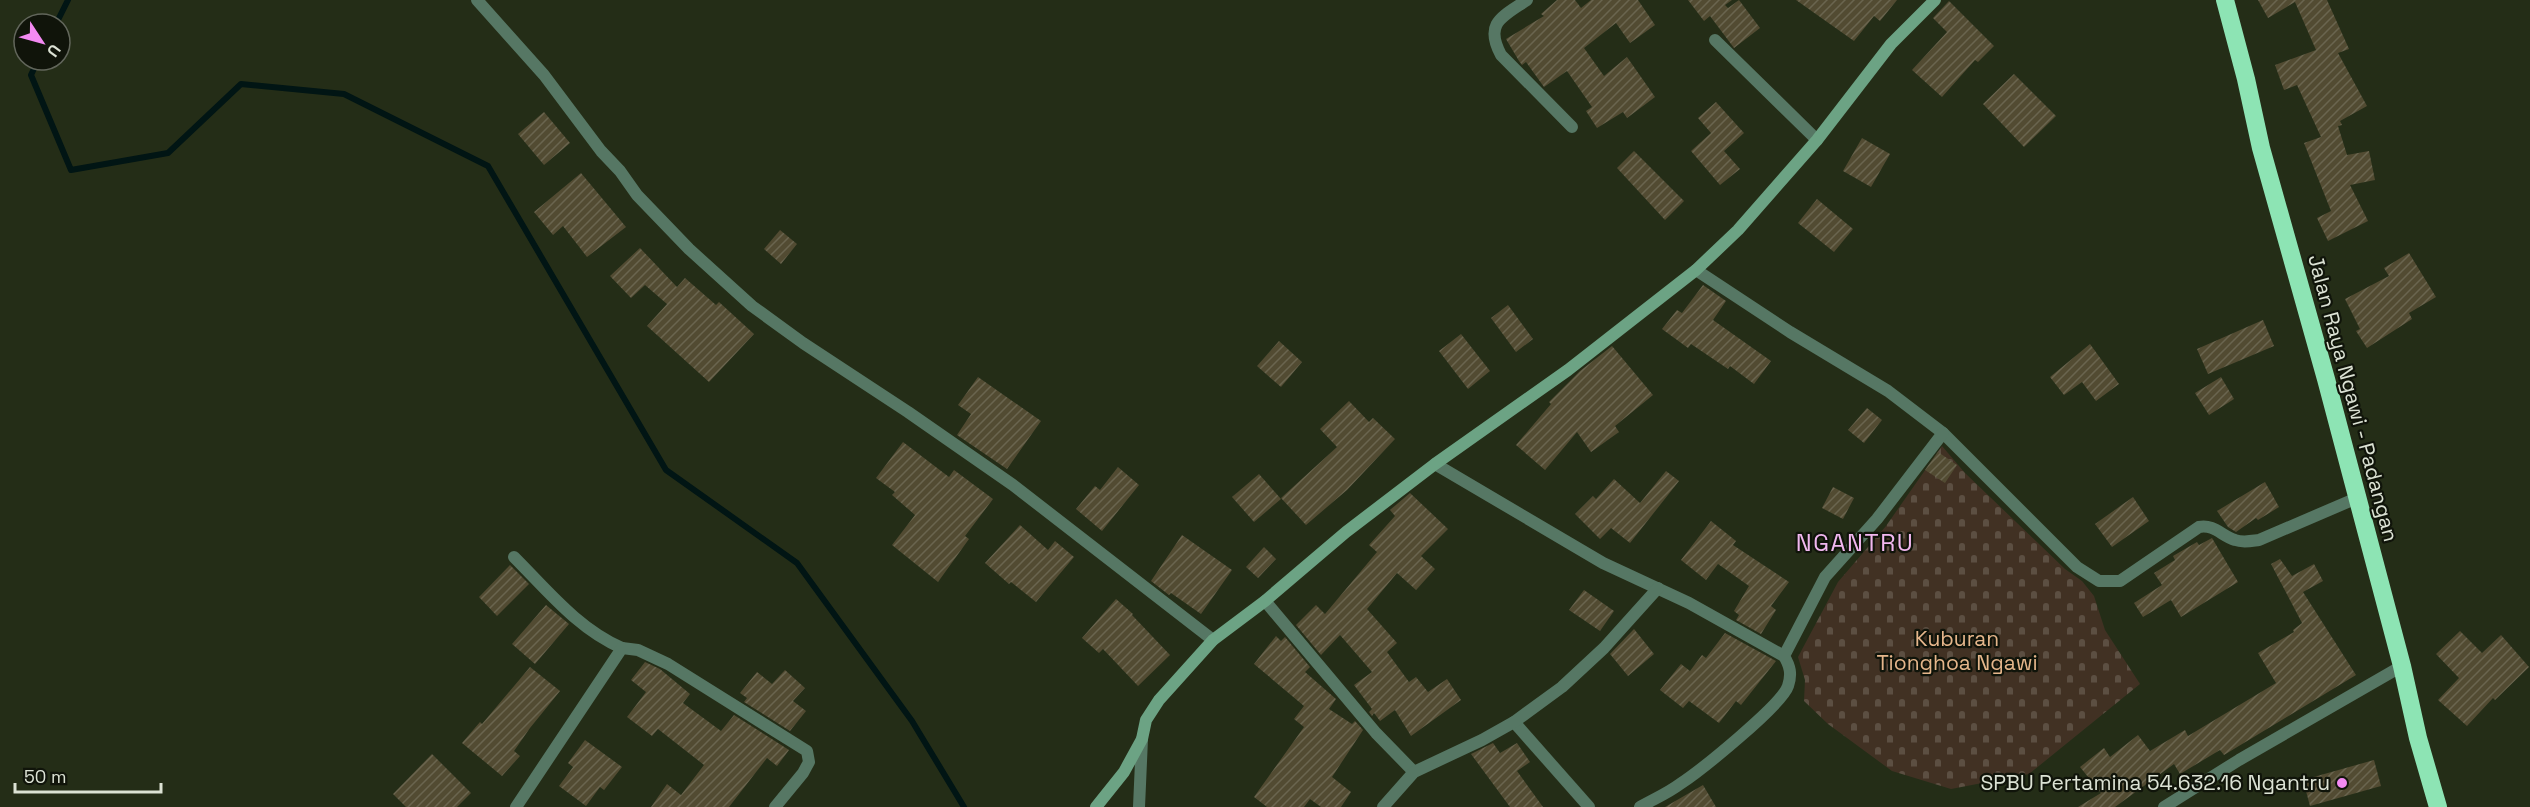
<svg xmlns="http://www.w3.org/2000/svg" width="2530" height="807" font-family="'Space Grotesk',sans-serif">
	<defs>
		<pattern id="cemetery-stones" width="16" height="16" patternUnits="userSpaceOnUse" patternTransform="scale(1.5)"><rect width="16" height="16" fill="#413123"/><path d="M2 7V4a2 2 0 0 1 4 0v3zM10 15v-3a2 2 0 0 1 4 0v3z" fill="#5c4f42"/></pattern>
		<pattern id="building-hatch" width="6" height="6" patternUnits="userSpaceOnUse" patternTransform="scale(1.5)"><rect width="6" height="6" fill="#524b32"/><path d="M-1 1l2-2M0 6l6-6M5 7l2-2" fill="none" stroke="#6a654f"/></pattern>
	</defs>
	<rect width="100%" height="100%" fill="#242d17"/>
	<polygon fill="url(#cemetery-stones)" points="1942,446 1965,473 2065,569 2082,581 2094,596 2105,630 2140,684 2029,774 1951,789 1892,771 1828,724 1804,701 1805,680 1798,657 1838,582 1886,526"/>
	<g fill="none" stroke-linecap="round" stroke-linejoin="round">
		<g stroke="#011514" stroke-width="6">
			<polyline points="56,24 68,0"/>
			<polyline points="38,60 31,75 71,170 168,153 241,84 344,94 488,166 666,470 797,563 912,721 964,807"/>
		</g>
	</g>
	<g fill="url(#building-hatch)">
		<polygon points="1557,0 1575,0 1581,8 1591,0 1638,0 1655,25 1630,43 1616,23 1584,48 1604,76 1627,57 1655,97 1627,118 1623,112 1597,128 1586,111 1592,107 1567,71 1544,87 1526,62 1522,65 1519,61 1506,39 1544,16 1541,14"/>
		<polygon points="1688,0 1732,0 1725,5 1728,8 1739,0 1760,28 1734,48 1710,16 1704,21"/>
		<polygon points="1796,0 1897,0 1880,21 1874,16 1854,41"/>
		<polygon points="2258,0 2327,0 2349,49 2338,53 2367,106 2340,121 2342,125 2338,126 2347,155 2369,151 2375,180 2350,185 2368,221 2328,241 2317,218 2331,211 2304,143 2321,137 2297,85 2284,90 2275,65 2316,50 2295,2 2268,18"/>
		<polygon points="1949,1 1994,46 1978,62 1975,60 1942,97 1912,70 1947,32 1933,18"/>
		<polygon points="2014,74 2056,116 2024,147 1983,104"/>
		<polygon points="1716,102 1744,133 1724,151 1740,169 1720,185 1691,151 1711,133 1698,118"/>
		<polygon points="544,112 570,143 544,165 518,134"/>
		<polygon points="1862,138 1890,154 1871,187 1843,171"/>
		<polygon points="1634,151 1684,201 1665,220 1617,168"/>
		<polygon points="581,173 626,227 587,257 563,226 553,235 534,212"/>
		<polygon points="1817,199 1853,229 1834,252 1798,223"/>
		<polygon points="780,230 797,244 781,264 764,249"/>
		<polygon points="640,248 677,287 685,278 716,305 719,302 754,334 709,382 647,326 667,304 645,285 631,298 610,276"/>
		<polygon points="2409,253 2436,297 2409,313 2412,319 2367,348 2356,331 2360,329 2345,299 2389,276 2384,268"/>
		<polygon points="1703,285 1726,301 1713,320 1771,361 1754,384 1730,366 1728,369 1691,344 1688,348 1662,329 1677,310 1682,313"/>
		<polygon points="1508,305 1533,339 1516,352 1491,318"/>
		<polygon points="2263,320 2274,346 2208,374 2197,349"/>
		<polygon points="1461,334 1490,371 1468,389 1439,351"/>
		<polygon points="1279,341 1302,362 1281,387 1257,366"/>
		<polygon points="2090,344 2119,384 2096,401 2082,382 2064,395 2050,377"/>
		<polygon points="1612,346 1653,395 1615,426 1619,432 1591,452 1577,432 1545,470 1516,445 1551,404 1549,402 1580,371"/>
		<polygon points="978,377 1041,421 1007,469 957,435 971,414 958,405"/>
		<polygon points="2221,377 2234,399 2209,415 2195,393"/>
		<polygon points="1349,401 1369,422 1373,418 1395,439 1347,490 1306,525 1281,498 1337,447 1320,429"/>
		<polygon points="1867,408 1882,420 1864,443 1848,430"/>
		<polygon points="903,442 949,477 954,470 993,499 965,536 969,539 938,582 892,545 915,515 892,495 895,492 876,478"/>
		<polygon points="1938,452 1957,465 1945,483 1925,470"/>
		<polygon points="1118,467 1139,485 1102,531 1076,509 1095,486 1100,490"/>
		<polygon points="1666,471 1679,481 1630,543 1611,528 1600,539 1575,514 1593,496 1596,499 1614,479 1640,503"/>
		<polygon points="1259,474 1281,499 1254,522 1232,497"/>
		<polygon points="2265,482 2279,507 2258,520 2256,518 2236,532 2228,527 2217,511"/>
		<polygon points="1833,487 1854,498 1843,519 1822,508"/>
		<polygon points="1410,493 1448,529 1421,556 1435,569 1416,590 1397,573 1367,609 1397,643 1387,652 1409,682 1416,677 1428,692 1447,679 1461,700 1411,736 1395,710 1380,721 1374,713 1372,716 1369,712 1372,709 1354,685 1372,672 1340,635 1321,655 1296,625 1316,605 1325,614 1377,552 1369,545 1395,516 1390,510"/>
		<polygon points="2133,497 2149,521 2112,547 2095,524"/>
		<polygon points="1711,521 1736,541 1733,545 1789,582 1771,606 1776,610 1761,634 1736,620 1739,615 1734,611 1749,586 1718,564 1706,580 1681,560"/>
		<polygon points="1020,525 1048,550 1055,541 1074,557 1036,602 1011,582 1009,584 985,563"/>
		<polygon points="1182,535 1232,570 1201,614 1171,593 1169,595 1151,581"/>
		<polygon points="2212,538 2238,582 2181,617 2171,600 2143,617 2134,603 2162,585 2154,573 2175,560 2173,556 2197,542 2199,545"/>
		<polygon points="1264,547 1276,559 1258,578 1246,567"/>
		<polygon points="2280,559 2292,576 2314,564 2323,581 2303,592 2356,675 2224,755 2220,750 2180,774 2174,764 2115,807 2078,807 2101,793 2080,767 2104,748 2110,757 2138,735 2150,751 2185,730 2188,736 2276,683 2258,653 2294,632 2293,630 2302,623 2271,564"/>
		<polygon points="510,565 529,584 497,616 479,597"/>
		<polygon points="1584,590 1614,611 1600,631 1569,610"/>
		<polygon points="1116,599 1133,614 1132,615 1170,655 1138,686 1103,649 1099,653 1082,638"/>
		<polygon points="546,605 569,624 535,664 512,644"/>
		<polygon points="1634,629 1654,654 1628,676 1610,654"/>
		<polygon points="2460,631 2482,653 2501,635 2529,667 2495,700 2493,698 2467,726 2438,700 2459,678 2436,654"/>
		<polygon points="1725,633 1776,661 1741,705 1736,701 1719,723 1689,701 1683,708 1660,690 1681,664 1690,671 1702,655 1706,658"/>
		<polygon points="1276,636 1281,641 1285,637 1310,667 1305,672 1336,699 1329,709 1352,724 1355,721 1363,730 1332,777 1351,792 1341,807 1321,807 1310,799 1304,807 1267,807 1254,797 1304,727 1294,719 1304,706 1254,664"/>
		<polygon points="645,662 660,669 690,694 683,703 721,731 734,715 789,750 777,766 767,758 729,807 651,807 667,784 681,795 704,765 658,729 652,736 627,717 646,692 631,680"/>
		<polygon points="530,667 560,691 530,728 514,751 520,756 502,776 462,743 480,722 482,724"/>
		<polygon points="785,670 805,688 793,701 806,711 790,731 744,702 747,698 740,693 757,672 772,684"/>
		<polygon points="585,740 622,767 604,790 600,787 586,806 559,786 573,767 568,763"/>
		<polygon points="1493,743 1500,753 1517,743 1530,762 1517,771 1543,807 1510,807 1471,754"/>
		<polygon points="432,754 471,793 457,807 406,807 393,794"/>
		<polygon points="2374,760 2381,786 2310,806 2303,780"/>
		<polygon points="1703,785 1716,807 1665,807"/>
	</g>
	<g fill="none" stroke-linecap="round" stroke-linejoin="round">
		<g stroke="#567764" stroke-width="12">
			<polyline points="477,0 544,75 601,151 620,171 637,195 689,249 752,306 803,343 908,412 1013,485 1213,640"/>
			<path d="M1527,0C1502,17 1484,23 1501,55L1572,127"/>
			<polyline points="1715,40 1817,140"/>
			<path d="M1696,270L1790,332L1888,391L1943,433L2077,567L2099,581H2120L2199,527C2214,524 2222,536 2235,540C2243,543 2251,541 2259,540L2357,498"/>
			<polyline points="1435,464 1603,563 1689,603 1784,656"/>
			<path d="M514,557C547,590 578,629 622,648"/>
			<polyline points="1265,601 1376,733 1414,772"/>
			<polyline points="1514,722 1589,807"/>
			<polyline points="516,807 622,648 638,650 668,664 807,751 809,762 803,773 775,807"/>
			<polyline points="1139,807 1142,739"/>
			<polyline points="1383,807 1414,772 1482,740 1514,722 1562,687 1604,648 1658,588"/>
			<path d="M1640,807C1654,799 1668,793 1680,784C1700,771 1782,705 1788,686C1792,674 1790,666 1784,656L1825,577L1877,519L1943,433"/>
			<polyline points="2164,807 2239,760 2402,666"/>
		</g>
		<polyline stroke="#6ca384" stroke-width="12" points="1096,807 1124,772 1142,739 1146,720 1159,700 1213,640 1265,601 1346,532 1435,464 1568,370 1696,270 1738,230 1817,140 1891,44 1935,0"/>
		<polyline stroke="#8de4b4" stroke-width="18" points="2225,0 2246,79 2261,148 2326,379 2402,666 2418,738 2438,807"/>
	</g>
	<circle fill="#f38af2" stroke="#10140a" stroke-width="2" cx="2342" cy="783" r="6"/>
	<g text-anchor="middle" stroke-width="4.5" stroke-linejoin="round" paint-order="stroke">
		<g font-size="21" fill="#dce2d4" stroke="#10140a">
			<text transform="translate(2353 398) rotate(75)" y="7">Jalan Raya Ngawi - Padangan</text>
		</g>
		<g font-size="21" fill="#e5b68b" stroke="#10140a">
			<text x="1957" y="646">Kuburan<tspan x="1957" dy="24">Tionghoa Ngawi</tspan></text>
		</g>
		<g font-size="21" fill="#dce2d4" stroke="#10140a" text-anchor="end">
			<text x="2330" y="790">SPBU Pertamina 54.632.16 Ngantru</text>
		</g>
		<g font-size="24" letter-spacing="1.5" fill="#f1b7ef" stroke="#10140a">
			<text x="1855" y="551">NGANTRU</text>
		</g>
	</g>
	<g transform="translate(42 42) rotate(126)"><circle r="28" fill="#10140a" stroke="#62665b" stroke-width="1.5"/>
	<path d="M0-4.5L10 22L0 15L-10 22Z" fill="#f38af2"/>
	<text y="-9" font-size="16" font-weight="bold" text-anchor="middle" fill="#dce2d4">U</text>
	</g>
	<path d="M15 783v9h146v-9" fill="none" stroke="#dce2d4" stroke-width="3"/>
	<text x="24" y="783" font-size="18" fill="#dce2d4" stroke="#10140a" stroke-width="4.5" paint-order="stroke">50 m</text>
</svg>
